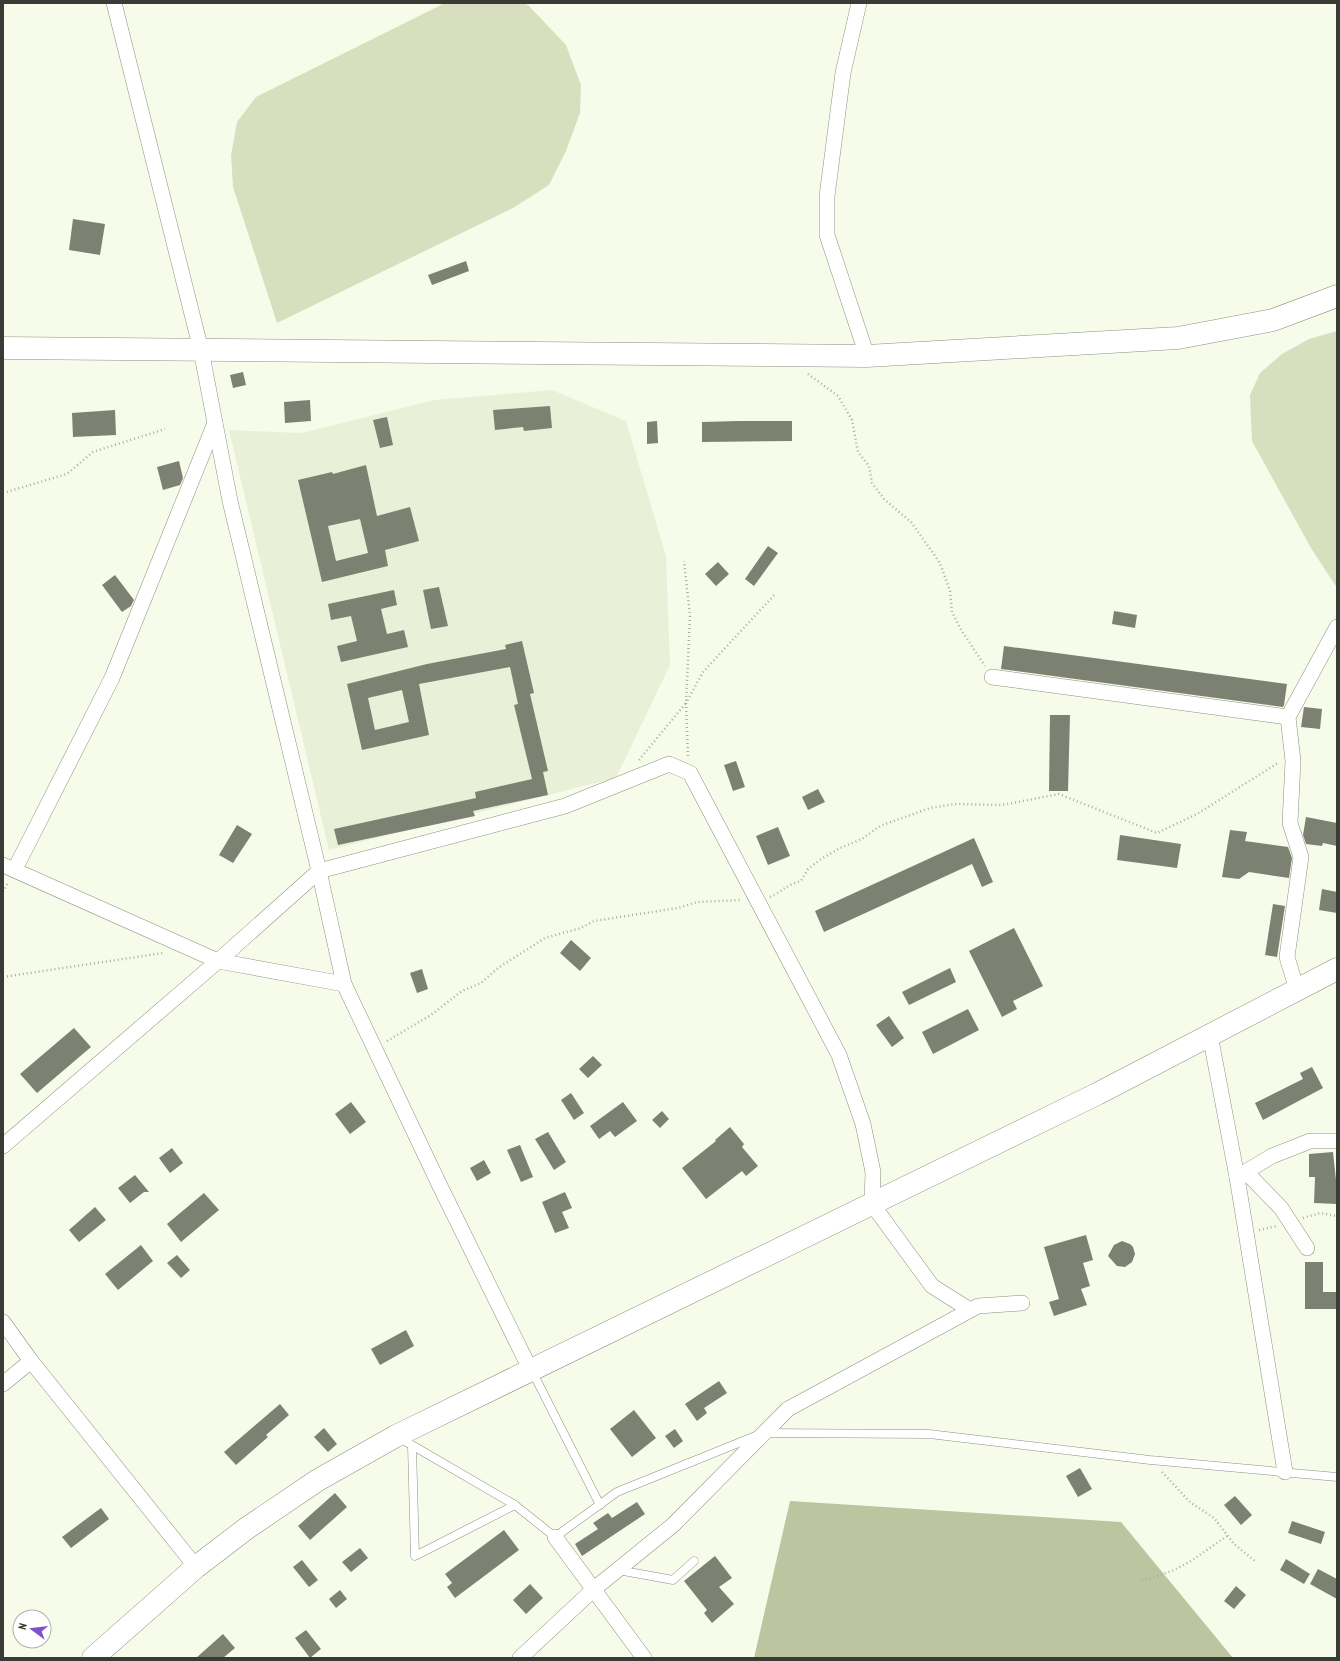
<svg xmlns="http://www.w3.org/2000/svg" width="1340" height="1661" font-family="'PT Sans Narrow',sans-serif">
	<rect width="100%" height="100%" fill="#f7fcea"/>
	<polygon fill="#eaf0d7" points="552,390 626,421 666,556 670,665 616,778 329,850 229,430 301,433 434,400"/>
	<g fill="#d7dfbe">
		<polygon points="445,3 523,3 529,6 566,45 581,85 580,113 566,151 549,185 513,208 277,323 233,187 231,155 237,122 256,97"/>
		<polygon points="1337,331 1337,588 1311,548 1252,441 1250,395 1260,373 1282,354 1309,339"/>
	</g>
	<polygon fill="#bcc59f" points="790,1501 1121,1522 1233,1658 754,1658"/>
	<g fill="#7c8171" fill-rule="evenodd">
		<polygon points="73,219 105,224 100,255 69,250"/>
		<polygon points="466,261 469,271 432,285 428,275"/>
		<polygon points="243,372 246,385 233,388 230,375"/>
		<polygon points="310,400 311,421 285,423 284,402"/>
		<polygon points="550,406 552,428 524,431 523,427 495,430 493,410"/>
		<polygon points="115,410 116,435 73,437 72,413"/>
		<polygon points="387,417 393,445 380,448 373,420"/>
		<polygon points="657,421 658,443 647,444 647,422"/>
		<polygon points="738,421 792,421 792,441 702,442 702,422"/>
		<polygon points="179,461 183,478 180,485 163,490 157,467"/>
		<path d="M366,465L377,516L410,507L419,541L385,550L388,566L322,582L298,480L332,472L333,474ZM360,519L368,553L336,561L328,526Z"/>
		<polygon points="768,546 778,553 754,586 745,579"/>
		<polygon points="718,562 729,574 716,586 705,574"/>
		<polygon points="115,575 134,600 131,606 122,612 102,585"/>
		<polygon points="439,587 448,626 431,629 423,590"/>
		<polygon points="394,590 397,605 381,609 387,634 404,630 408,647 341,662 337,646 357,641 351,616 331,620 328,604"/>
		<polygon points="1114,611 1137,615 1135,628 1112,624"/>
		<path d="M522,641L534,693L530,694L548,771L543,772L548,795L473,811L475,816L338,845L334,829L476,798L475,792L532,779L514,705L518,704L510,667L419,684L429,735L362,750L347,684L427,664L506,649L505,645ZM402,690L409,722L375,730L368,698Z"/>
		<polygon points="1004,646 1287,684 1284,705 1283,707 1001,669"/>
		<polygon points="1304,707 1322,709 1320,729 1301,727"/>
		<polygon points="1050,715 1070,715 1068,791 1049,791"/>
		<polygon points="736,761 745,787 733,791 724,765"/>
		<polygon points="818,789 825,802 808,810 802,797"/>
		<polygon points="1306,817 1337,823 1337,846 1323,843 1322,846 1306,844 1303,835"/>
		<polygon points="237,825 252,834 233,863 219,855"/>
		<polygon points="778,827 790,856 768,865 756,836"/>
		<polygon points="1230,830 1247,832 1245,841 1288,847 1292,858 1289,878 1249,872 1239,879 1222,877"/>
		<polygon points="1120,835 1181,844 1177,868 1117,860"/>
		<polygon points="974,838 993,882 982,887 972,864 824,932 815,911"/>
		<polygon points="1322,889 1337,892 1337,913 1319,910"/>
		<polygon points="1273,904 1285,906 1277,957 1265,955"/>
		<polygon points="1014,928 1043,986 1013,1001 1017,1009 1002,1017 969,951"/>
		<polygon points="571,940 591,958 580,971 560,953"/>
		<polygon points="950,968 956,982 909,1005 902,992"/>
		<polygon points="422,969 428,989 417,993 410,973"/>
		<polygon points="968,1009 979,1030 933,1054 922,1032"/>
		<polygon points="889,1016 904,1038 892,1047 876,1025"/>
		<polygon points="74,1028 91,1047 37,1093 20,1074"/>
		<polygon points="593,1056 602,1065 588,1078 579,1069"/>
		<polygon points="1312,1067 1323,1088 1263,1120 1255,1103 1303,1079 1300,1073"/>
		<polygon points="571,1093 584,1113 574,1120 561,1100"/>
		<polygon points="351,1102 366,1122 350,1134 335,1114"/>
		<polygon points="623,1102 637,1121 615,1137 610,1131 599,1139 590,1126"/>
		<polygon points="662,1111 669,1119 660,1128 652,1120"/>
		<polygon points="730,1127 744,1144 742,1147 758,1166 746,1176 742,1171 706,1199 682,1168 716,1141 715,1140"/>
		<polygon points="548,1132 566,1162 554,1170 535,1139"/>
		<polygon points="520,1145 533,1177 521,1182 507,1150"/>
		<polygon points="172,1148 183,1163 170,1173 159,1158"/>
		<polygon points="1333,1152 1336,1180 1337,1180 1337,1204 1314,1203 1315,1177 1309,1177 1309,1154"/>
		<polygon points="484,1160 491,1173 477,1181 470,1168"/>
		<polygon points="135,1175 149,1192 144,1192 130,1203 118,1188"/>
		<polygon points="565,1192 572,1208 562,1212 569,1228 555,1233 542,1202"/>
		<polygon points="204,1193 219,1210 181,1242 167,1224"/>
		<polygon points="95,1207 106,1220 79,1242 69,1230"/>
		<polygon points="1086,1235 1093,1260 1083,1263 1090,1286 1081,1289 1087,1305 1054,1316 1049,1302 1059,1299 1044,1247"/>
		<polygon points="1122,1241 1130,1244 1133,1247 1135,1254 1132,1262 1125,1267 1117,1266 1108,1256 1114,1245"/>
		<polygon points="141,1245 153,1261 118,1290 105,1274"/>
		<polygon points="177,1255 190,1270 181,1278 167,1263"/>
		<polygon points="1305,1262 1323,1262 1323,1292 1337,1292 1337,1309 1305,1309"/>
		<polygon points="406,1330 414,1346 380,1365 371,1349"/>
		<polygon points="719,1381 727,1393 704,1408 707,1413 697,1421 685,1404"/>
		<polygon points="280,1404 289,1415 266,1435 268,1437 236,1465 224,1452"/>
		<polygon points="634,1410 656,1438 632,1457 610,1429"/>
		<polygon points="324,1428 337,1444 328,1452 314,1437"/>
		<polygon points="675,1429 683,1441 674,1448 665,1436"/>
		<polygon points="1080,1468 1092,1489 1078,1497 1066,1476"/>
		<polygon points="335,1493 347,1507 310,1540 298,1526"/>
		<polygon points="1235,1496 1252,1515 1241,1525 1224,1505"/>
		<polygon points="637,1502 645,1514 582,1556 575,1544 598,1529 593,1523 608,1513 612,1518"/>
		<polygon points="101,1508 109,1519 71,1548 62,1537"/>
		<polygon points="1292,1521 1325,1532 1321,1544 1288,1533"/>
		<polygon points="504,1530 519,1550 455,1598 447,1587 452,1583 445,1574"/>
		<polygon points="360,1548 368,1558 351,1572 342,1562"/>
		<polygon points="715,1556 732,1578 719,1587 734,1604 712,1623 704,1613 707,1610 684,1581"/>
		<polygon points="1286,1559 1310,1574 1304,1584 1280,1570"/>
		<polygon points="302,1560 318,1580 309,1587 293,1567"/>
		<polygon points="1318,1569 1337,1579 1337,1599 1310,1584"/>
		<polygon points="530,1584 543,1598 526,1614 513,1600"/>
		<polygon points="1236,1586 1246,1595 1234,1609 1224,1601"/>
		<polygon points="340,1590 347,1599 336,1608 329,1599"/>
		<polygon points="306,1630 321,1649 310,1658 295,1638"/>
		<polygon points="223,1634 235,1648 223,1658 196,1658"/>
	</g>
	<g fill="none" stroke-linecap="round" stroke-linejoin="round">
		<defs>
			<g id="lane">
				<polyline points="532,1371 600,1505"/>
				<polyline points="398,1437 515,1505 555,1537 617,1492 763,1433 929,1434 1150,1460 1337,1477"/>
				<polyline points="412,1446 415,1556 515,1505"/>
				<polyline points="618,1570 673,1580 694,1561"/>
			</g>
			<g id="street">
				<polyline points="114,3 201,350 230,501 319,871 344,984 439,1184 531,1371"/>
				<polyline points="859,3 843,73 827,196 827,235 867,356"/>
				<polyline points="992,677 1288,717"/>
				<polyline points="3,865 218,961 344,984"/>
				<polyline points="15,869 112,678 215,423"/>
				<polyline points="1297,990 1287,957 1301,857 1290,823 1293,761 1288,717 1337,627"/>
				<polyline points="1210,1035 1237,1177 1285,1472"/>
				<polyline points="3,1146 218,961 319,871 565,806 669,764 690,773 839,1055 863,1124 873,1172 872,1204 932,1286 970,1310"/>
				<polyline points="1246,1172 1281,1208 1307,1248"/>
				<polyline points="1237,1177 1272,1156 1310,1141 1337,1141"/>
				<polyline points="3,1322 31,1361"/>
				<polyline points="3,1384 31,1361 196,1567"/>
				<polyline points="555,1537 644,1658"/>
				<polyline points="520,1658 594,1589 673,1525 788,1409 978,1306 1022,1303"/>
			</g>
			<polyline id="secondary" points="3,348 867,356 1178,338 1273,320 1337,296"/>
			<polyline id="primary" points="93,1658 196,1567 247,1528 318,1480 396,1436 1097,1094 1337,969"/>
		</defs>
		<use href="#lane" stroke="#8c9180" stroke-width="9"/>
		<use href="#street" stroke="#8c9180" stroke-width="16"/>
		<use href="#secondary" stroke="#8c9180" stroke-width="23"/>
		<use href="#primary" stroke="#8c9180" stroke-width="23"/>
		<g stroke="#aaaea0" stroke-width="2.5" stroke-dasharray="1 3" stroke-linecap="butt">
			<polyline points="808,374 838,396 852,420 858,452 869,466 872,483 884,499 911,522 940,563 950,591 952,612 960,628 985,666"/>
			<polyline points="3,493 67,474 93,452 165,429"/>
			<polyline points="688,756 686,703 703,672 776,593"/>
			<polyline points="639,760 686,703 690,616 684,561"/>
			<polyline points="3,892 8,882"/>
			<path d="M770,897C783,891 786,885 801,881L808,869L821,859L840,848L862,839L880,826L930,808L955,804L1002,805L1059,794L1157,833L1197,814L1278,763"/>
			<polyline points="3,977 163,953"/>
			<polyline points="387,1041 431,1015 462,991 481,983 498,968 545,938 581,928 594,921 678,908 697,902 741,900"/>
			<polyline points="1303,1218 1320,1213 1337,1216"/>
			<polyline points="1259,1230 1277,1226"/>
			<polyline points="1162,1472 1190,1502 1214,1518 1234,1544 1255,1561"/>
			<polyline points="1142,1581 1172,1571 1191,1561 1227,1536"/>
		</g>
		<use href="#lane" stroke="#fff" stroke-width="8"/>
		<use href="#street" stroke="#fff" stroke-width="15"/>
		<use href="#secondary" stroke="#fff" stroke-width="22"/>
		<use href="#primary" stroke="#fff" stroke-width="22"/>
	</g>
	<rect width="1340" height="1661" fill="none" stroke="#393b34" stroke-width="8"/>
	<g transform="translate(32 1629) rotate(285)"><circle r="19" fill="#ffffff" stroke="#b0b1ae"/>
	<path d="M0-3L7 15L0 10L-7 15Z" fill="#8251c9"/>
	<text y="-6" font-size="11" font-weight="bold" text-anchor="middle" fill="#393b34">N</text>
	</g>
</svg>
